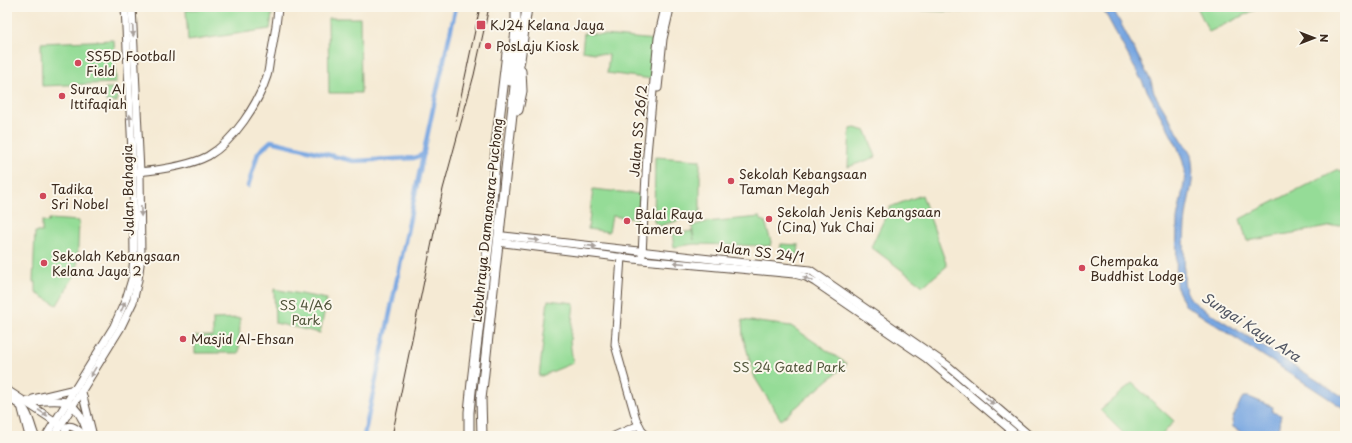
<svg xmlns="http://www.w3.org/2000/svg" width="1352" height="443" font-family="'Playpen Sans',sans-serif">
	<rect width="100%" height="100%" fill="#fbf7ec"/>
	<filter id="ink" filterUnits="userSpaceOnUse"><feTurbulence type="fractalNoise" baseFrequency=".025" numOctaves="2"/><feDisplacementMap in="SourceGraphic" scale="8" xChannelSelector="R" yChannelSelector="G"/><feConvolveMatrix kernelMatrix="1 2 1 2 8 2 1 2 1" color-interpolation-filters="sRGB"/></filter>
	<filter id="wash" filterUnits="userSpaceOnUse"><feTurbulence type="fractalNoise" baseFrequency=".012" numOctaves="4" result="noise"/><feDisplacementMap in="SourceGraphic" scale="16" xChannelSelector="R" yChannelSelector="G"/><feGaussianBlur stdDeviation="0.9" result="paint"/><feColorMatrix in="noise" values="0 0 0 0 0 0 0 0 0 0 0 0 0 0 0 0 0 1.4 0 .05"/><feComposite in="paint" operator="in"/></filter>
	<g filter="url(#wash)">
		<rect width="100%" height="100%" fill="#f5ead4"/>
		<g fill="#95dc97" stroke="#68835a">
			<polygon points="222,7 273,7 270,29 188,41 186,10"/>
			<polygon points="889,7 964,7 964,12 889,9"/>
			<polygon points="1197,7 1261,7 1209,32"/>
			<polygon points="328,18 360,18 361,93 329,93"/>
			<polygon points="584,33 655,40 652,79 607,73 609,55 582,51"/>
			<polygon points="114,40 116,83 42,86 41,43"/>
			<polygon points="105,88 117,88 117,102 106,102"/>
			<polygon points="855,128 866,131 876,157 848,167 850,129"/>
			<polygon points="655,157 700,160 700,214 660,226 654,222"/>
			<polygon points="1338,169 1345,175 1345,224 1247,241 1240,219"/>
			<polygon points="593,189 640,194 637,219 612,216 609,232 588,229"/>
			<polygon points="922,195 947,266 923,286 871,247 890,207"/>
			<polygon points="760,217 761,220 765,221 771,242 770,246 694,244 674,247 672,234 692,231 694,240 692,226 706,222"/>
			<polygon points="49,219 79,221 77,271 57,305 36,293 36,282 33,282 35,232 42,232 42,221 49,222"/>
			<polygon points="781,244 799,245 798,255 780,254"/>
			<polygon points="274,289 327,299 320,333 275,323"/>
			<polygon points="548,300 574,303 570,341 573,363 539,377"/>
			<polygon points="240,318 239,353 195,353 195,336 213,336 213,319"/>
			<polygon points="742,320 791,326 847,364 781,420 755,378 743,337"/>
			<polygon points="1132,383 1174,421 1161,436 1126,436 1100,410"/>
		</g>
		<g fill="#77a6e1" stroke="#596880">
			<path d="M1102,7H1112L1151,81L1154,93L1191,155C1196,179 1189,192 1186,216C1183,237 1185,260 1184,281C1186,293 1189,299 1199,306L1345,398V409L1185,305L1176,286L1177,219L1184,184L1185,172L1183,162L1178,148Z"/>
			<polygon points="1243,397 1249,397 1273,407 1272,412 1281,415 1277,436 1247,436 1233,427 1232,420 1241,400"/>
		</g>
		<g fill="none" stroke-linecap="round" stroke-linejoin="round">
			<g stroke="#77a6e1" stroke-width="4.5">
				<polyline points="248,186 258,153 271,141 354,161 414,158 424,154"/>
				<polyline points="364,436 435,99 456,7"/>
			</g>
		</g>
	</g>
	<g filter="url(#ink)">
		<g fill="none" stroke-linecap="round" stroke-linejoin="round">
			<defs>
				<g id="secondary">
					<polyline points="658,88 663,39 669,13 668,8"/>
					<path d="M137,172C159,170 189,166 208,156C234,141 258,104 267,76C269,70 269,62 271,55C274,39 277,23 278,7"/>
					<polyline points="504,236 810,270 947,365 1030,436"/>
					<polyline points="504,243 642,260 794,274 806,277 815,282 926,358 1018,436"/>
					<polyline points="642,255 647,154 658,38 664,12 667,7"/>
					<polyline points="621,257 615,345 636,419 645,436"/>
					<polyline points="7,390 59,424"/>
					<polyline points="82,392 93,436"/>
					<path d="M7,397C31,411 26,412 35,436"/>
					<polyline points="33,399 75,389"/>
					<path d="M25,401C48,405 68,390 82,419C85,424 86,431 89,436"/>
					<polyline points="22,409 29,436"/>
					<polyline points="46,436 114,326 126,299 132,279 134,256 133,173 125,7"/>
					<polyline points="54,436 120,329 133,302 138,280 141,257 140,172 132,7"/>
					<path d="M65,436C64,418 78,429 84,436"/>
					<polyline points="614,436 639,425"/>
				</g>
				<g id="highway">
					<polyline points="510,81 516,30 516,7"/>
					<polyline points="518,110 522,91 521,71"/>
					<polyline points="469,436 469,412 472,382 490,230 496,145 507,53"/>
					<polyline points="482,436 481,399 484,373 516,77 520,60 527,7"/>
				</g>
			</defs>
			<use href="#secondary" stroke="#574739" stroke-width="9"/>
			<use href="#highway" stroke="#574739" stroke-width="11"/>
			<use href="#secondary" stroke="#fff" stroke-width="7"/>
			<use href="#highway" stroke="#fff" stroke-width="9"/>
			<g stroke="#3b2a1e" stroke-width="1">
				<polyline points="456,120 480,7"/>
				<polyline points="392,436 443,189 474,75 489,7"/>
			</g>
		</g>
		<defs><path id="oneway-solid" d="M-6-.8H1V-3.2L6.5 0L1 3.2V.8H-6Z"/></defs>
		<g fill="#a79f9a">
			<use href="#oneway-solid" transform="translate(133 31) rotate(87)"/>
			<use href="#oneway-solid" transform="translate(130 120) rotate(-93)"/>
			<use href="#oneway-solid" transform="translate(141 211) rotate(89)"/>
			<use href="#oneway-solid" transform="translate(534 240) rotate(6)"/>
			<use href="#oneway-solid" transform="translate(591 246) rotate(6)"/>
			<use href="#oneway-solid" transform="translate(679 263) rotate(-175)"/>
			<use href="#oneway-solid" transform="translate(808 279) rotate(-158)"/>
			<use href="#oneway-solid" transform="translate(123 307) rotate(-66)"/>
			<use href="#oneway-solid" transform="translate(93 372) rotate(121)"/>
			<use href="#oneway-solid" transform="translate(990 401) rotate(41)"/>
			<use href="#oneway-solid" transform="translate(43 413) rotate(33)"/>
		</g>
	</g>
	<g fill="#d1495b" stroke="#fbf7ec" stroke-width="1.5">
		<rect x="476" y="20" width="10" height="10" rx="2"/>
		<circle cx="488" cy="46" r="4"/>
		<circle cx="78" cy="63" r="4"/>
		<circle cx="62" cy="96" r="4"/>
		<circle cx="731" cy="181" r="4"/>
		<circle cx="43" cy="196" r="4"/>
		<circle cx="769" cy="219" r="4"/>
		<circle cx="627" cy="221" r="4"/>
		<circle cx="44" cy="263" r="4"/>
		<circle cx="1082" cy="268" r="4"/>
		<circle cx="183" cy="339" r="4"/>
	</g>
	<g text-anchor="middle" stroke-width="4" stroke-linejoin="round" paint-order="stroke">
		<g font-size="13" fill="#3b2a1e" stroke="#fbf7ec" text-anchor="start">
			<text x="490" y="30">KJ24 Kelana Jaya</text>
			<text x="496" y="51">PosLaju Kiosk</text>
			<text x="86" y="61">SS5D Football<tspan x="86" dy="15">Field</tspan></text>
			<text x="70" y="94">Surau Al<tspan x="70" dy="15">Ittifaqiah</tspan></text>
			<text x="739" y="179">Sekolah Kebangsaan<tspan x="739" dy="15">Taman Megah</tspan></text>
			<text x="51" y="194">Tadika<tspan x="51" dy="15">Sri Nobel</tspan></text>
			<text x="777" y="217">Sekolah Jenis Kebangsaan<tspan x="777" dy="15">(Cina) Yuk Chai</tspan></text>
			<text x="635" y="219">Balai Raya<tspan x="635" dy="15">Tamera</tspan></text>
			<text x="52" y="261">Sekolah Kebangsaan<tspan x="52" dy="15">Kelana Jaya 2</tspan></text>
			<text x="1090" y="266">Chempaka<tspan x="1090" dy="15">Buddhist Lodge</tspan></text>
			<text x="191" y="344">Masjid Al-Ehsan</text>
		</g>
		<g font-size="13" fill="#3b2a1e" stroke="#fbf7ec">
			<text transform="translate(638 131) rotate(-85)" y="5">Jalan SS 26/2</text>
			<text transform="translate(128 190) rotate(-91)" y="5">Jalan Bahagia</text>
			<text transform="translate(487 220) rotate(-84)" y="5">Lebuhraya Damansara–Puchong</text>
			<text transform="translate(760 252) rotate(7)" y="5">Jalan SS 24/1</text>
		</g>
		<g font-size="13" fill="#52563c" stroke="#fbf7ec">
			<text x="306" y="310">SS 4/A6<tspan x="306" dy="15">Park</tspan></text>
			<text x="789" y="372">SS 24 Gated Park</text>
		</g>
		<g font-size="14" font-style="italic" fill="#505562" stroke="#fbf7ec">
			<text transform="translate(1251 327) rotate(33)" y="5">Sungai Kayu Ara</text>
		</g>
	</g>
	<rect width="1352" height="443" fill="none" stroke="#fbf7ec" stroke-width="24"/>
	<g transform="translate(1314 38) rotate(90)" stroke="#fbf7ec" stroke-width="3" paint-order="stroke">
	<path d="M0-3L7 15L0 10L-7 15Z" fill="#3b2a1e"/>
	<text y="-6" font-size="11" font-weight="bold" text-anchor="middle" fill="#3b2a1e">N</text>
	</g>
</svg>
